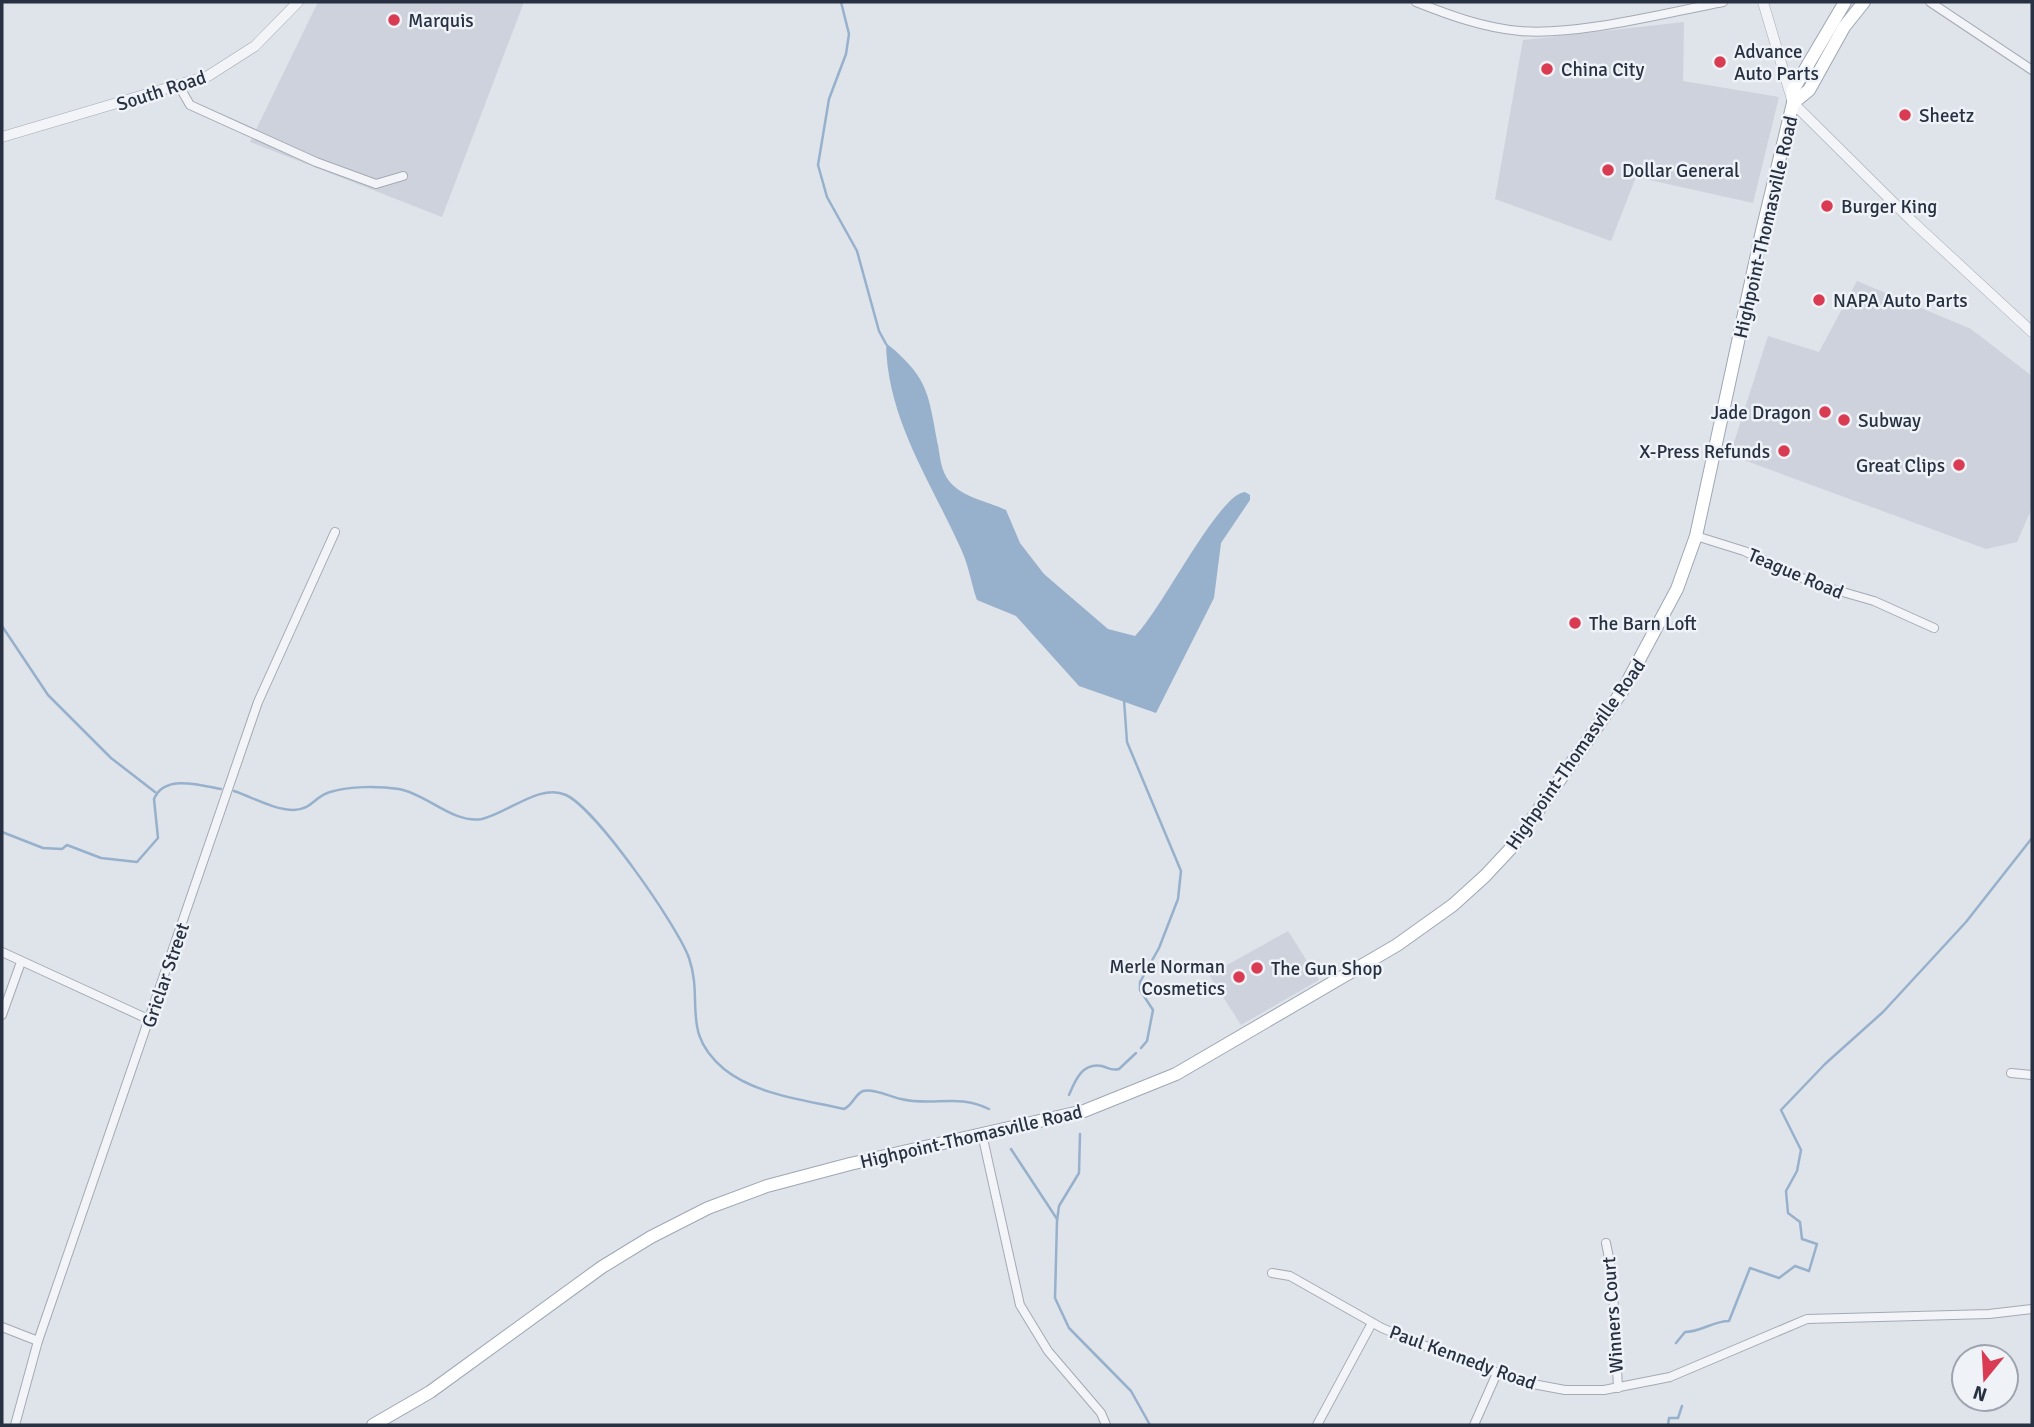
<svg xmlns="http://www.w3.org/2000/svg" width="2034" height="1427" font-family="Signika,sans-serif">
	<rect width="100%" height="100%" fill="#dfe3ea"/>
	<g fill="#cdd2dc">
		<polygon points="318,2 524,2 442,217 250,142"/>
		<polygon points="1684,22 1683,81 1779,97 1753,203 1636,177 1611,241 1495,199 1523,40"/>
		<polygon points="1857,281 1971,329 2032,376 2032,508 2017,542 1986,549 1730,455 1768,336 1819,352"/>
		<polygon points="1288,931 1319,980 1241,1025 1209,975"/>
	</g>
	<path fill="#97b1cc" d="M886,343C929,378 928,393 938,445C940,457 941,471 949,481C963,498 987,501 1006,510L1020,543L1044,574L1108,629L1135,636C1161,611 1219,493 1245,492L1250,495V500L1221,543L1214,598L1156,713L1079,686L1016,616L977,600C971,583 969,566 961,549C931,482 887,419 886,343Z"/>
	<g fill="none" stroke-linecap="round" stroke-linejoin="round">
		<g stroke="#97b1cc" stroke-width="2.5">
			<polyline points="841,2 849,34 846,54 829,99 818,165 827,197 857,251 879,331 886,344"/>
			<polyline points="2,626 48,695 111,758 155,792"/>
			<polyline points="1124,700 1127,742 1181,871 1178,899 1159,948 1140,982 1140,990 1153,1010 1147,1041 1141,1048"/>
			<path d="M234,791C252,797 274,810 294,810C311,810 315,796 330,792C350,786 378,786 399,789C427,794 453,824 482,819C508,813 540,783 566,795C596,809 677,925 689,958C704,1002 680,1032 724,1069C756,1095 806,1100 844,1109C853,1105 855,1094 863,1091C873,1088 891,1097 901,1099C934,1107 957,1093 989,1109"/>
			<path d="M2,832L43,848L62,849L67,845L101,858L137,862L158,838L154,799C164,774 200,785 221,789"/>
			<path d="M1069,1095C1075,1081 1082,1062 1102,1066C1109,1068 1111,1071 1119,1069L1136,1053"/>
			<polyline points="1080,1134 1079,1173 1059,1206 1057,1221 1055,1298 1069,1328 1131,1391 1150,1425"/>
			<polyline points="1011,1149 1057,1219"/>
			<path d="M1676,1343L1685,1332C1701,1332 1713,1321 1729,1321L1750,1268L1779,1278L1795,1266L1809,1271L1817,1244L1802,1239L1800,1222L1788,1213L1786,1191L1797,1171L1801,1150L1781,1110L1825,1064L1883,1012L1966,922L2032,838"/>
			<polyline points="1668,1425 1669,1418 1678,1418 1682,1406"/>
		</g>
		<defs>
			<g id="minor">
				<path d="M1416,2C1449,15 1484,28 1520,31C1577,36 1665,13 1723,2"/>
				<polyline points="1930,2 2032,70"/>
				<polyline points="179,86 190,105 316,162 376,184 403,176"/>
				<polyline points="1696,536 1744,551 1815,584 1874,601 1934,628"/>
				<polyline points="2,952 150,1020"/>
				<polyline points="2,1015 21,962"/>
				<polyline points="2011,1073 2032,1075"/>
				<polyline points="982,1134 1020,1305 1048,1351 1101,1413 1106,1425"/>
				<polyline points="1606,1243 1612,1273 1618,1388"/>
				<polyline points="1272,1273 1290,1276 1382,1328 1423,1345 1522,1382 1565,1390 1604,1390 1670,1377 1807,1319 1989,1314 2032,1309"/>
				<polyline points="2,1327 38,1341"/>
				<polyline points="15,1425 38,1341 258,702 335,532"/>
				<polyline points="1317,1425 1372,1323"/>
				<polyline points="1474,1425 1497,1373"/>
			</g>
			<g id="tertiary">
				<polyline points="1763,2 1793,103 1913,222 2032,332"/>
				<polyline points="2,137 208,76 255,46 298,2"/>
			</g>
			<g id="primary">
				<polyline points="1793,103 1809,90 1844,27 1864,2"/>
				<polyline points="373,1425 430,1392 602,1267 651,1237 708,1208 767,1186 850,1164 1084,1111 1176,1074 1397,945 1453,905 1485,876 1513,846 1623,690 1677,589 1696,536 1762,231 1793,103 1793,90 1845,2"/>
			</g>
		</defs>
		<use href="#minor" stroke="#a4aab4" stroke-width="10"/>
		<use href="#tertiary" stroke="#a4aab4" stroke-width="11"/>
		<use href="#primary" stroke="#9ea7b6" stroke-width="14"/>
		<use href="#minor" stroke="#f2f4f8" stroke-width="8"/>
		<use href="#tertiary" stroke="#f2f4f8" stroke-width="10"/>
		<use href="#primary" stroke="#fff" stroke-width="12"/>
	</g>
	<g fill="#d83b52" stroke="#eff2f7" stroke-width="2.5">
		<circle cx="394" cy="20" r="7"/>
		<circle cx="1720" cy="62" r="7"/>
		<circle cx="1547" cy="69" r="7"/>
		<circle cx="1905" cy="115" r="7"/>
		<circle cx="1608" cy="170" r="7"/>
		<circle cx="1827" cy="206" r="7"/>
		<circle cx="1819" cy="300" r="7"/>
		<circle cx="1825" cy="412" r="7"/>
		<circle cx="1844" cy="420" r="7"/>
		<circle cx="1784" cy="451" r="7"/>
		<circle cx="1959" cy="465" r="7"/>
		<circle cx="1575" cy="623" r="7"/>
		<circle cx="1257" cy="968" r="7"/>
		<circle cx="1239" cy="977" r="7"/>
	</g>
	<g text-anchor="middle" stroke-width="5" stroke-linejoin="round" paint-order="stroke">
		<g font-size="19" fill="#273142" stroke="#eff2f7" text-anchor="start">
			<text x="408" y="27">Marquis</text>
			<text x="1734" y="58">Advance<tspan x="1734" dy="22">Auto Parts</tspan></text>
			<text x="1561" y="76">China City</text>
			<text x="1919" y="122">Sheetz</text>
			<text x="1622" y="177">Dollar General</text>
			<text x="1841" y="213">Burger King</text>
			<text x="1833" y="307">NAPA Auto Parts</text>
			<text x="1811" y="419" text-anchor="end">Jade Dragon</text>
			<text x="1858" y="427">Subway</text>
			<text x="1770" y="458" text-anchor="end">X-Press Refunds</text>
			<text x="1945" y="472" text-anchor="end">Great Clips</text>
			<text x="1589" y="630">The Barn Loft</text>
			<text x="1225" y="973" text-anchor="end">Merle Norman<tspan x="1225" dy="22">Cosmetics</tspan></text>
			<text x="1271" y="975">The Gun Shop</text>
		</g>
		<g font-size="19" fill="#273142" stroke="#eff2f7">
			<text transform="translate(161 90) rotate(-18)" y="7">South Road</text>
			<text transform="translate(1765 227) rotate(-77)" y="7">Highpoint-Thomasville Road</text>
			<text transform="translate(1796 573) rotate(23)" y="7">Teague Road</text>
			<text transform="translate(1575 754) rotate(-55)" y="7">Highpoint-Thomasville Road</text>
			<text transform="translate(165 975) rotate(-71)" y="7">Griclar Street</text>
			<text transform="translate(971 1136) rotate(-13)" y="7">Highpoint-Thomasville Road</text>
			<text transform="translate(1612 1315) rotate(-94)" y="7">Winners Court</text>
			<text transform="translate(1463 1357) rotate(20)" y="7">Paul Kennedy Road</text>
		</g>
	</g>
	<rect width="2034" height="1427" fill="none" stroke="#273142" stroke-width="7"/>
	<g transform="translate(1985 1378) rotate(198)"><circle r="33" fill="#eff2f7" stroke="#9fa5af" stroke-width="2"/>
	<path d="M0-5L12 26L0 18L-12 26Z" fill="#d83b52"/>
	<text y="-10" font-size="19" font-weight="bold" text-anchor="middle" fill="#273142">N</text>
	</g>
</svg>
